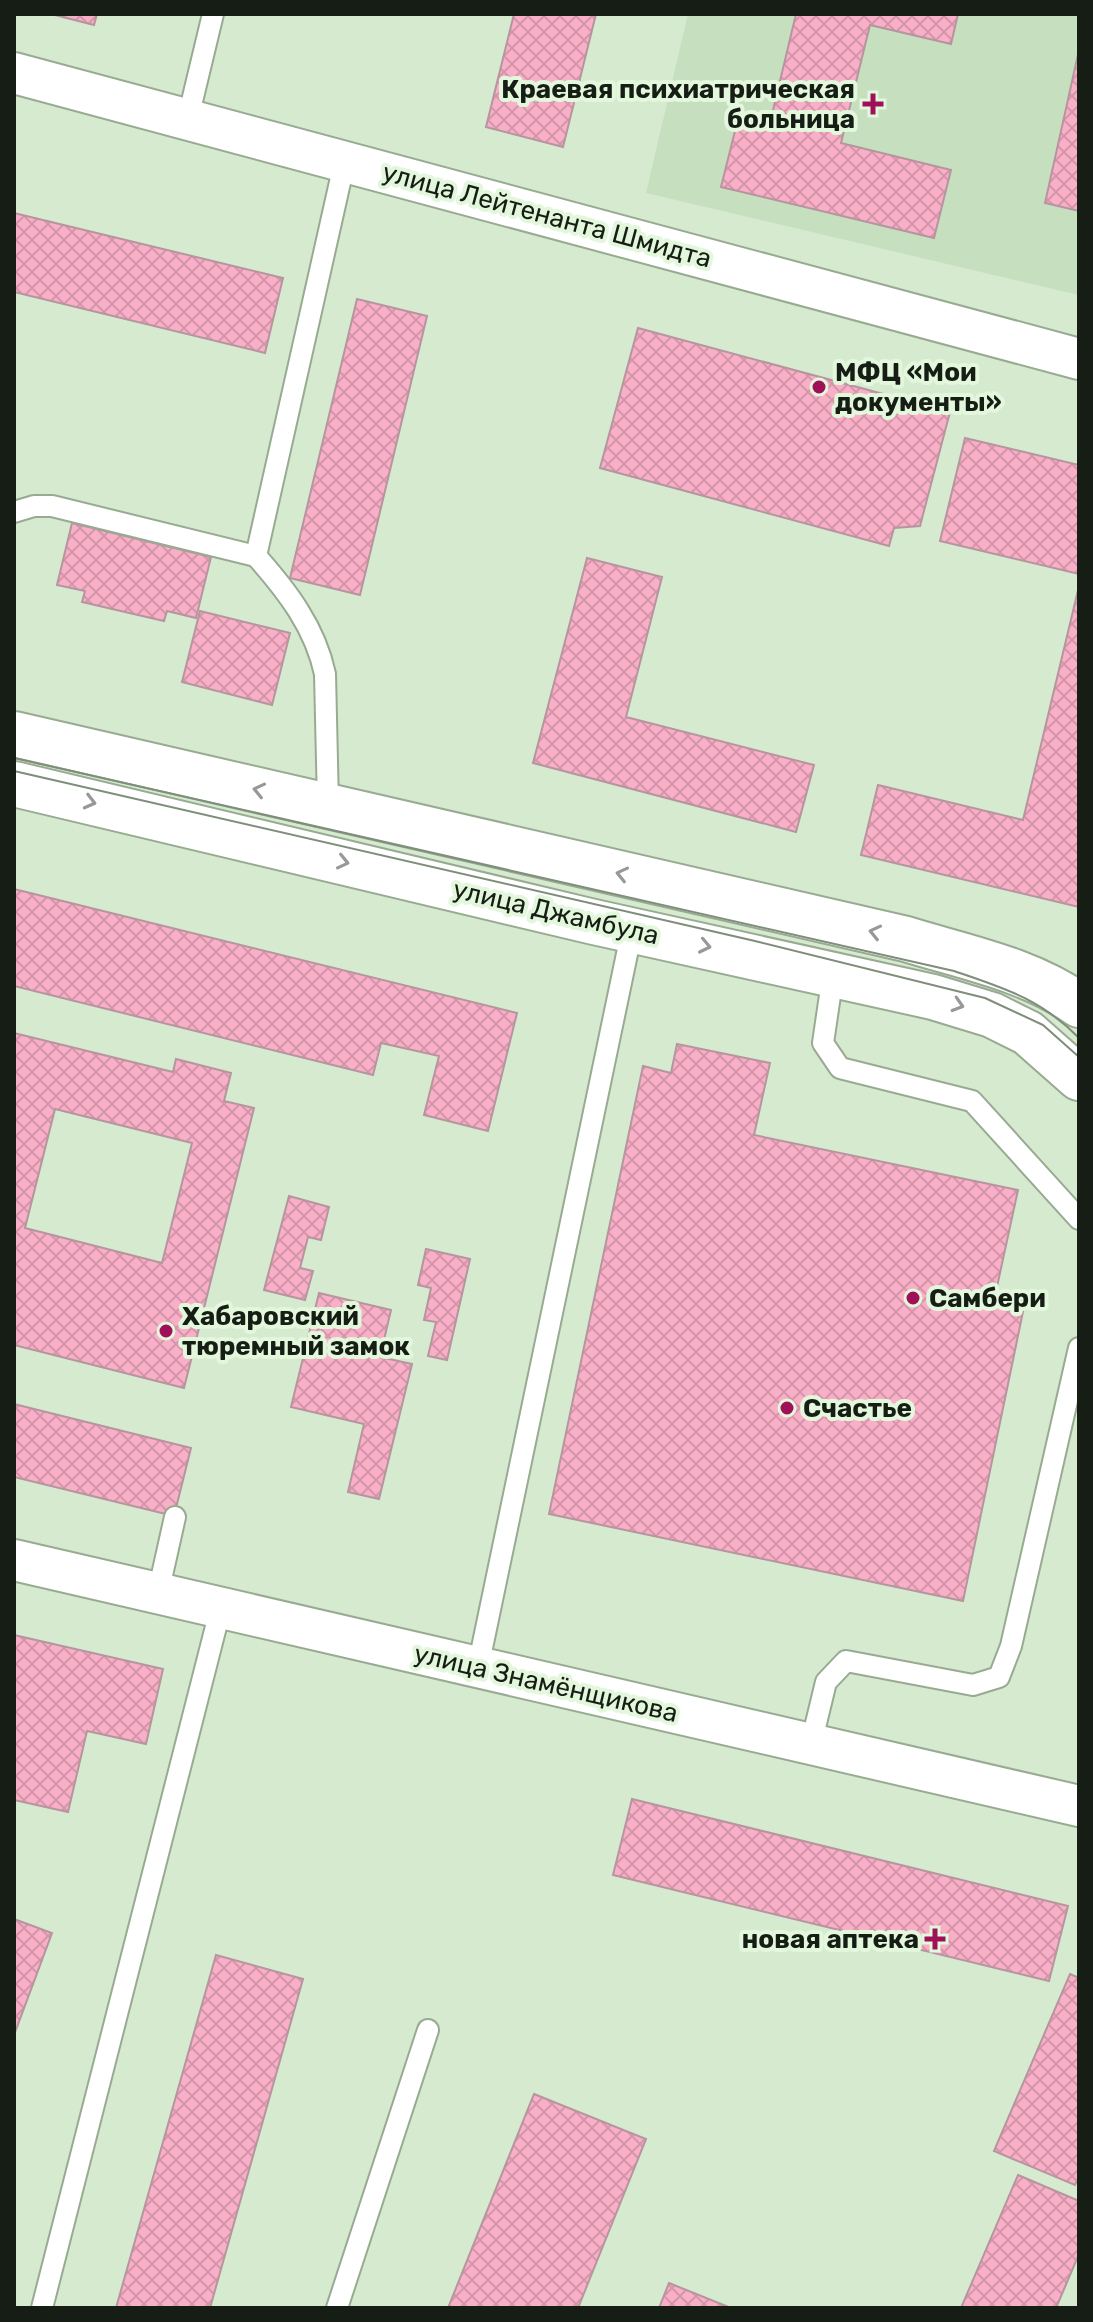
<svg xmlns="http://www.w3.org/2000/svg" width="1093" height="2322" font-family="Rubik,sans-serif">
	<defs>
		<pattern id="building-cross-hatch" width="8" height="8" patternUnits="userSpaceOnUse" patternTransform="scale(2)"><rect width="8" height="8" fill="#f9afc7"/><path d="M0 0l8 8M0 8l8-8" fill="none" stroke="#d596aa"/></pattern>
	</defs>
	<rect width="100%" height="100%" fill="#d5eacf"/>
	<polygon fill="#c6dfbe" points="688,14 1079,14 1079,295 646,193"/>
	<g fill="url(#building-cross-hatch)" stroke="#b6959f" stroke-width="2" fill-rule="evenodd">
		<polygon points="51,14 97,14 94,25"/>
		<polygon points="514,14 596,14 563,147 486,127"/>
		<polygon points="796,14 958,14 951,44 870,25 841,143 951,170 934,238 721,187 738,119 769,127"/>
		<polygon points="1079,50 1079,211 1045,203"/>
		<polygon points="14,213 283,278 265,353 14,292"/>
		<polygon points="357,299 427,316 360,595 290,578"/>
		<polygon points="638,328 950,412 920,526 894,528 889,546 600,468"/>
		<polygon points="965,438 1079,465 1079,574 940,541"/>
		<polygon points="72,523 211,557 196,618 167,611 164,621 82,602 85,591 57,585"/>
		<polygon points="587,558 662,577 626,717 814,765 796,832 533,763"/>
		<polygon points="1079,586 1079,907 861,855 878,785 1023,820"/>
		<polygon points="200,611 290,633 272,705 182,682"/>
		<polygon points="14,889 517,1013 488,1131 424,1115 439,1056 381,1043 373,1075 14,986"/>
		<path d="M14,1033L173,1072L176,1059L231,1073L224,1101L254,1108L184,1388L14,1345ZM55,1109L192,1143L162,1263L25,1228Z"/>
		<polygon points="677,1044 770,1063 754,1135 1018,1190 995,1296 1025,1302 963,1601 549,1514 643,1066 671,1073"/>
		<polygon points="289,1196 329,1207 321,1240 308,1237 300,1268 313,1271 305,1300 264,1290"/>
		<polygon points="426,1249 470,1259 447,1360 428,1356 436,1322 424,1320 431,1288 418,1285"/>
		<polygon points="319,1293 391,1310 380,1357 412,1364 379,1499 348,1492 364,1424 291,1407"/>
		<polygon points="14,1404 191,1448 174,1516 14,1477"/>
		<polygon points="14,1635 163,1669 146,1744 87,1731 68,1812 14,1800"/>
		<polygon points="632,1799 1068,1906 1049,1981 613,1875"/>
		<polygon points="14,1919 52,1933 14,2035"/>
		<polygon points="216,1955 303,1979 210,2308 116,2308"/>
		<polygon points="1070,1974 1079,1978 1079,2176 1075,2185 994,2151"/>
		<polygon points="534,2094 646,2139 578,2308 448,2308"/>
		<polygon points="1018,2175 1079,2201 1079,2254 1056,2308 961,2308"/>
		<polygon points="669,2283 731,2308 659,2308"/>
	</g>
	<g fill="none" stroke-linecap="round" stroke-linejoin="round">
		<defs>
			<g id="lane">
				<polyline points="188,118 213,14"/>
				<polyline points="14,512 34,506 52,506 256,556"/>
				<path d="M328,805L325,674C315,627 287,591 256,556L345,160"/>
				<polyline points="833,975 823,1043 840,1068 972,1101 1079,1219"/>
				<polyline points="158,1593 175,1517"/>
				<polyline points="478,1667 632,930"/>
				<polyline points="811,1744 826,1682 846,1661 973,1685 999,1677 1011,1646 1079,1348"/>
				<polyline points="42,2308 221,1607"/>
				<polyline points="337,2308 428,2030"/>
			</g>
			<g id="street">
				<polyline points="14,73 1079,359"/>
				<polyline points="14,1560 1079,1806"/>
			</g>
			<g id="secondary">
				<path d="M14,734L906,939C964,957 1029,969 1079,1005"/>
				<polyline points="14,784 594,922 933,997 992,1015 1028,1033 1079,1078"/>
			</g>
		</defs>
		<use href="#lane" stroke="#98ab92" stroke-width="24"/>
		<use href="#street" stroke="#98ab92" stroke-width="44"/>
		<use href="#secondary" stroke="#98ab92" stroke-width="48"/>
		<use href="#lane" stroke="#fff" stroke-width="20"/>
		<use href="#street" stroke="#fff" stroke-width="40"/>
		<use href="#secondary" stroke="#fff" stroke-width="44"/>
		<g stroke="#7f8e7b" stroke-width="2">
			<path d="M14,758L954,971C1004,988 1041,999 1079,1038"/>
			<polyline points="14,771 755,941 985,998 1043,1025 1079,1057"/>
		</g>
	</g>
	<defs><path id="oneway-chevron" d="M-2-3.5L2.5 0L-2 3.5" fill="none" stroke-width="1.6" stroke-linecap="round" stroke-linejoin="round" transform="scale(2)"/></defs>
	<g stroke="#969995">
		<use href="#oneway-chevron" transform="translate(259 790) rotate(-167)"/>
		<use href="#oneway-chevron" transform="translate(90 802) rotate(14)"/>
		<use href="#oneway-chevron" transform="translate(343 862) rotate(13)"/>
		<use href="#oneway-chevron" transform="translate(622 874) rotate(-167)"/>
		<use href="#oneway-chevron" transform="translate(875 932) rotate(-167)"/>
		<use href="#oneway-chevron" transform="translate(705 946) rotate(12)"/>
		<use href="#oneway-chevron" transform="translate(958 1005) rotate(17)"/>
	</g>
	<g fill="#a01058" stroke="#e2f7dc" stroke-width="3">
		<path d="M869 92h8v8h8v8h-8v8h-8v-8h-8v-8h8z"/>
		<circle cx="819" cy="387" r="8"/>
		<circle cx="913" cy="1298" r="8"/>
		<circle cx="166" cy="1331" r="8"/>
		<circle cx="787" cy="1408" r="8"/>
		<path d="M931 1927h8v8h8v8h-8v8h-8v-8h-8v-8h8z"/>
	</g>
	<g text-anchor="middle" stroke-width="8" stroke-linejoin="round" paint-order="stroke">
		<g font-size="26" font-weight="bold" fill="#161d14" stroke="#e2f7dc" text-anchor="start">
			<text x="855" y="98" text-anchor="end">Краевая психиатрическая<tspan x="855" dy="30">больница</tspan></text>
			<text x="835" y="381">МФЦ «Мои<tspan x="835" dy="30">документы»</tspan></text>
			<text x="929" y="1307">Самбери</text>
			<text x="182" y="1325">Хабаровский<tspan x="182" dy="30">тюремный замок</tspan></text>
			<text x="803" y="1417">Счастье</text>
			<text x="919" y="1948" text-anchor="end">новая аптека</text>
		</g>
		<g font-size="26" fill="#161d14" stroke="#e2f7dc">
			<text transform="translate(547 215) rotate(15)" y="9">улица Лейтенанта Шмидта</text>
			<text transform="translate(556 912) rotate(13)" y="9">улица Джамбула</text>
			<text transform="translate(546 1683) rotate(13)" y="9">улица Знамёнщикова</text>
		</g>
	</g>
	<rect width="1093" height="2322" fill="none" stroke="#161d14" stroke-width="32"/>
</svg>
